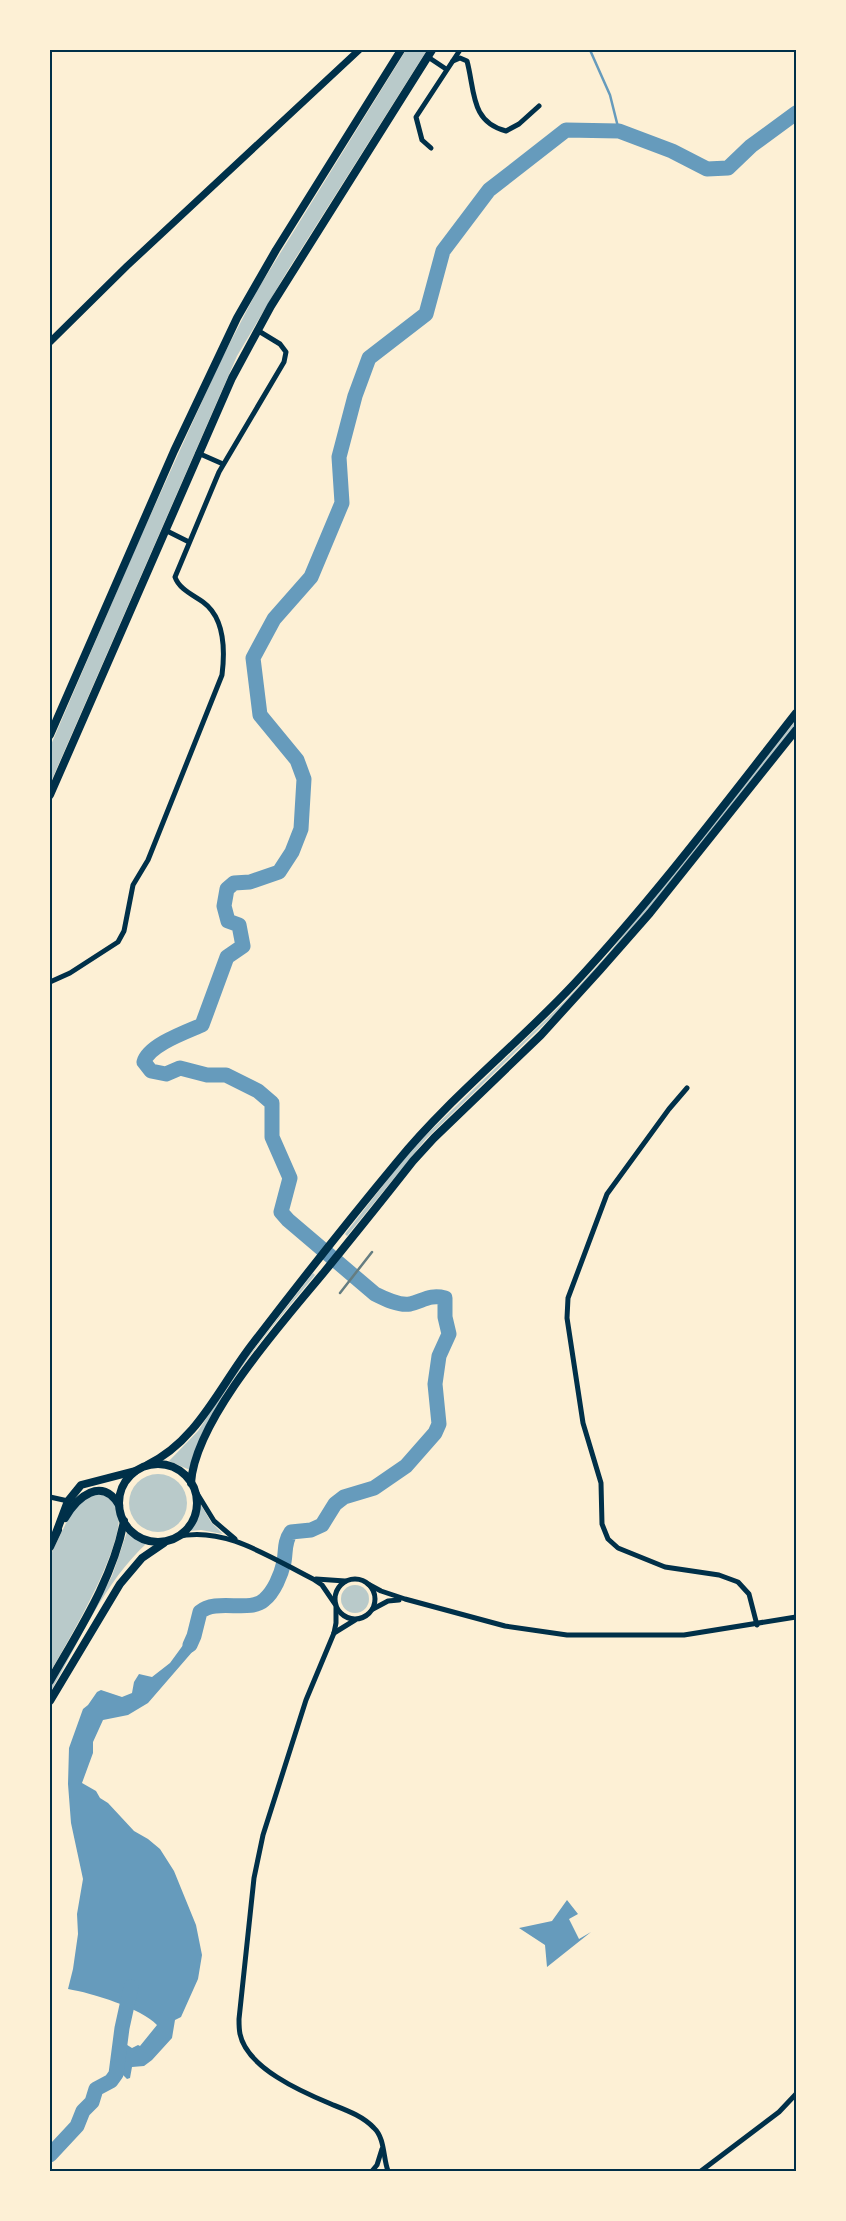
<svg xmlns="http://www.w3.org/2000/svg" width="846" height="2221" font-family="'Asap Condensed',sans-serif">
	<rect width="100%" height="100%" fill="#fdf0d5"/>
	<g fill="#b9caca">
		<polygon points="406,50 427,50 288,270 237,356 50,784 50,747 136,547 220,362 258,289"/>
		<polygon points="796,720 796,725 638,922 567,1002 426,1139 347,1236 345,1234 399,1165 426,1135 565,1001 608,954"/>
		<path d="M313,1273L315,1275C270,1330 207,1400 190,1470L169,1461L198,1431L241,1366Z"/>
		<circle cx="158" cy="1503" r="29"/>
		<path d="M100,1493C105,1496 113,1499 116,1504C134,1533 66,1644 50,1673V1556L71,1513L86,1498Z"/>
		<polygon points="197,1498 211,1522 223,1534 201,1530 190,1531 195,1519"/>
		<path d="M130,1531L148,1542C104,1582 79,1642 50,1693V1686L112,1576L127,1532Z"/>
		<circle cx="355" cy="1599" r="14"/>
	</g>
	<g fill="#669bbc">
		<path d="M197,1626L198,1637L193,1651L148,1703L128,1715L103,1720L93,1742V1753L82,1783L96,1791L100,1798L108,1803L134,1831L148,1839L160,1849L174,1871L196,1925L202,1955L198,1979L181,2017L175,2020L172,2038L152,2060L144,2066L132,2067L130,2078L127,2079L123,2075L114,2082L108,2084L114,2070L115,2047L122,2028L124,2043L132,2048L138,2045L140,2046L157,2025C141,2008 92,1993 68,1989L73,1969L78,1934L77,1914L83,1879L71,1823L68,1784L69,1748L83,1709L88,1705L97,1692L101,1690L122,1697L132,1693L134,1682L139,1674L152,1677L170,1663Z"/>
		<polygon points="567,1900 578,1914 569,1919 579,1939 591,1932 547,1967 545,1945 519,1928 552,1921"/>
	</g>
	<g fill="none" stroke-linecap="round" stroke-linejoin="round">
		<polyline stroke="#669bbc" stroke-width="2.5" points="590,50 610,95 619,131"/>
		<g stroke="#669bbc" stroke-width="15">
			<path d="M190,1645L194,1636L200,1612C216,1598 250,1613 264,1600C274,1592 281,1575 284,1562C286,1551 284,1542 291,1532L311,1530L322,1525L335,1504L344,1497L374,1488L406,1466L435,1433L439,1424L435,1384L439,1356L449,1334L445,1317V1298C430,1294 423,1301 410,1304C399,1306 385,1299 375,1294L288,1220L281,1212L290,1178L272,1137V1103L258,1091L226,1075H207L180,1068L166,1074L151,1071L144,1062C149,1045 186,1032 202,1025L227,957L243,946L239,925L228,921L224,906L227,889L234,883L250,882L279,872L292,852L301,829L304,779L297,760L260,715L253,658L274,619L311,577L342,503L339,457L355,396L369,358L426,314L443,251L489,190L566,130L619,131L672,151L707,169L728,168L751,146L796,113"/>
			<polyline points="50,2155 77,2126 83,2111 92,2102 96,2089 111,2081 116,2074 122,2028 131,1987"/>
		</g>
		<g stroke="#003049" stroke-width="5">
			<polyline points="428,57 446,69"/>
			<path d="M453,61L460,58L467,61C475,90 470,122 506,131L519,124L539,106"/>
			<polyline points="431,148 422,140 416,117 460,50"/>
			<polyline points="198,453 223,464"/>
			<polyline points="165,530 189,542"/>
			<path d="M50,982L70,973L118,942L124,931L133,885L148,860L222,675C225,651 225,618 203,602C193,595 179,589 175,577L219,472L284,362L286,352L280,344L257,330"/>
			<polyline points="687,1088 669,1109 607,1194 568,1298 567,1318 583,1423 601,1483 602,1524 608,1539 618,1548 665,1567 719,1575 738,1582 749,1594 757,1625"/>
			<polyline points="195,1490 214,1521 235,1539"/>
			<polyline points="50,1497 68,1501"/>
			<path d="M176,1537C224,1525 271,1558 313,1579L322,1585L335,1604"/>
			<circle cx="355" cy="1599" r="20"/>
			<polyline points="316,1579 345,1581"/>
			<polyline points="368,1584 381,1591 405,1599 505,1626 567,1635 684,1635 796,1617"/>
			<path d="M336,1607V1623L334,1633L306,1700L263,1835L254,1878L239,2019C239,2023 239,2029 240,2034C247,2068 302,2092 331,2104C346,2110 363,2116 374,2128C385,2138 383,2158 388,2171"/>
			<polyline points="373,1609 388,1601 399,1600"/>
			<polyline points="334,1633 355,1620"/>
			<polyline points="372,2171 377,2165 382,2149"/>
			<polyline points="701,2171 779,2112 796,2094"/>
		</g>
		<polyline stroke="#003049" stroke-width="7" points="50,342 127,266 359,50"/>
		<g stroke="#003049" stroke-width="8">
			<circle cx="158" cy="1503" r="39"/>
			<path d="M147,1465C198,1441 220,1385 254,1342C300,1282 348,1221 397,1162C450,1097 517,1045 574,984C653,899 724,805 796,713"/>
			<path d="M191,1483C195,1419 284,1321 325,1271C355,1234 384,1198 413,1161L434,1138L541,1035L600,970L650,913L796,730"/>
			<path d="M65,1518C77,1497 102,1476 119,1505"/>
			<polyline points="56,1533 68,1501 81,1485 135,1471"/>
			<polyline points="50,1547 58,1530"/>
			<path d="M50,1681C79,1630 113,1579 124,1521"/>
			<polyline points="50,1701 120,1584 142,1558 164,1543"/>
		</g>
		<g stroke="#003049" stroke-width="8">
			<polyline points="50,735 174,451 237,318 276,250 401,50"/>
			<polyline points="50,795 232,378 271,306 432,50"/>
		</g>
		<polyline stroke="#657d81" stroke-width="2.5" points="340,1293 372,1252"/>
	</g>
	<rect width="846" height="2221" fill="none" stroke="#fdf0d5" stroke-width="102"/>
	<rect x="51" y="51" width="744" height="2119" fill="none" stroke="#003049" stroke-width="2"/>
</svg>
